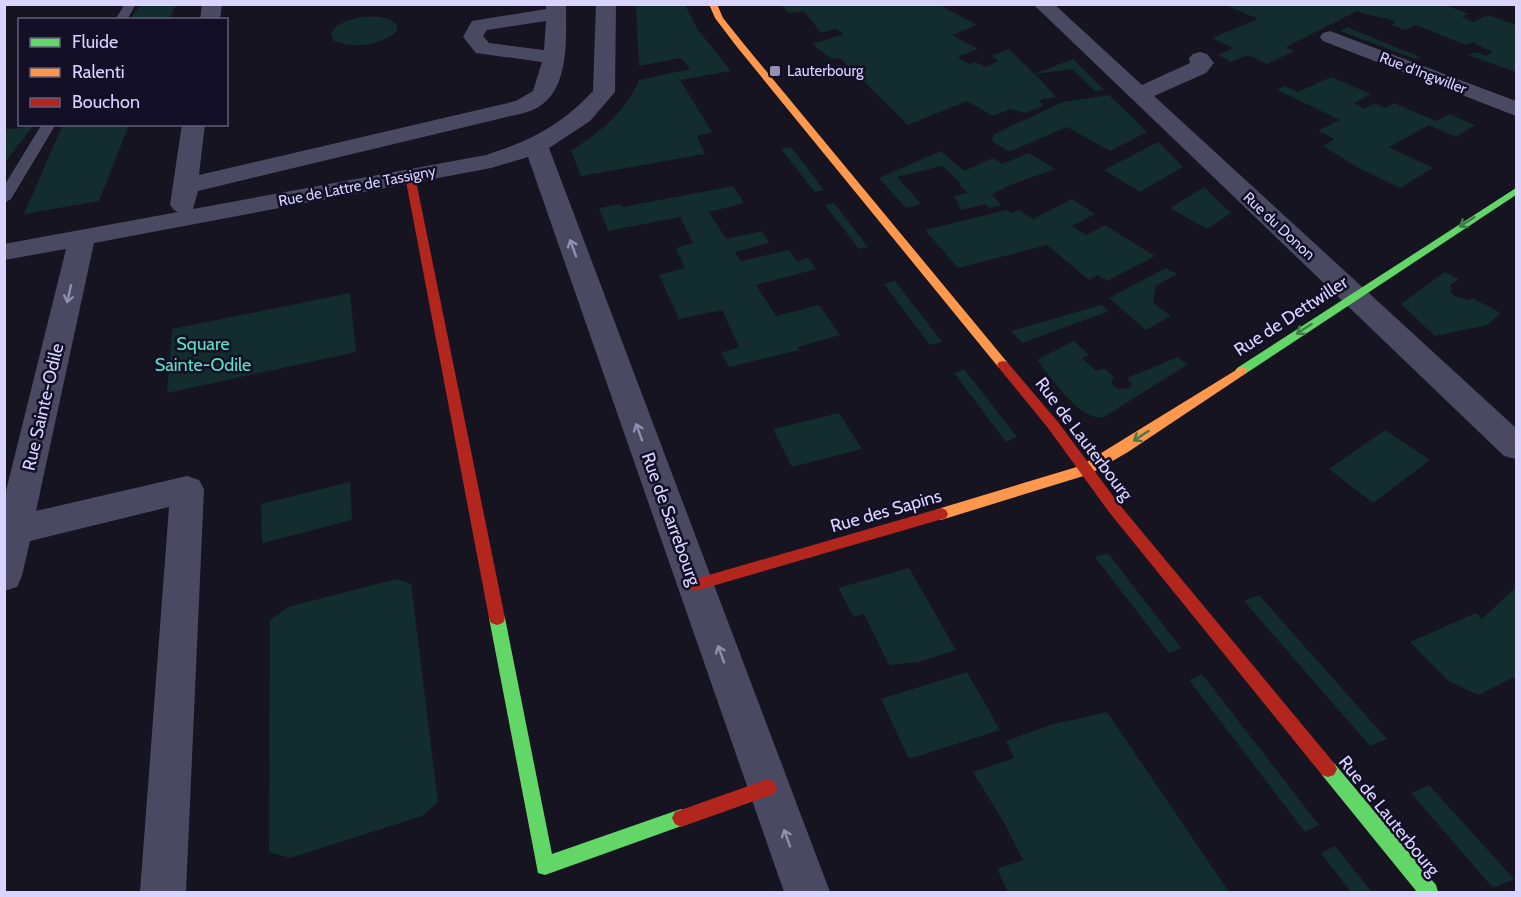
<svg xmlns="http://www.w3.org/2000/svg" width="1521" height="897" font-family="Cabin,sans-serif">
	<rect width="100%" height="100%" fill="#161421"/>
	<g fill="#132c2d">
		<polygon points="141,4 176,4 176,5 169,19 130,19"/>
		<path d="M1232,4L1445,5L1469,14L1462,17L1473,22L1488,15L1516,25V72L1468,55L1477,52L1486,56L1493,52L1472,42L1466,45L1416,25L1405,30L1391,25L1396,22C1382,16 1371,17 1357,11L1286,47L1294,51L1267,64L1248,55L1231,62L1218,55L1233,48L1212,38L1258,19L1228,6Z"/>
		<path d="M636,5H685L698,30L731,71L680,80L712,132L697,136L705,154L581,176L571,151C601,131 625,113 639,80L690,69L681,58L639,66Z"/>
		<polygon points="781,5 940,5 977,25 952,35 978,49 958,57 969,64 975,62 985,67 999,61 991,56 1009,49 1034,74 1073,59 1104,90 1095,91 1072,69 1035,74 1056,97 1039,100 1043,106 1025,113 1010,109 993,116 967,101 908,125 840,58 832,59 812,44 844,34 836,29 821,33 804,11 789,13"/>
		<path d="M361,17C374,16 387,15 397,25V31C380,46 355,49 334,41L331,35C335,23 349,20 361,17Z"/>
		<polygon points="1347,27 1420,57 1415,59 1340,31"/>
		<polygon points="1331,77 1371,94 1354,103 1364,109 1375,103 1385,108 1394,103 1436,121 1449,114 1475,125 1456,137 1429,125 1389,147 1433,168 1400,188 1355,166 1323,146 1335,139 1318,131 1340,120 1277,90 1285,86 1298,92"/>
		<polygon points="1109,95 1147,132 1110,151 1067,127 1009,152 992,141 994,134 1063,102"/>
		<polygon points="63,124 129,125 99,201 24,214"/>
		<polygon points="25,125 34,125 5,162 5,129 22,128"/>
		<polygon points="1158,142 1183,167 1140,192 1104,170"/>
		<polygon points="791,147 824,190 815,192 781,149"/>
		<polygon points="941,151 964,171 993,158 1002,164 1029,153 1055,169 1013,184 992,194 1001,205 989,208 985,204 961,210 954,196 967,193 959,184 961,183 942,166 897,177 921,204 906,208 879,178"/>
		<polygon points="733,186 744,203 709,212 726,239 762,231 769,243 735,252 741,261 789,250 797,261 808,258 816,269 756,285 776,316 819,305 840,335 798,347 799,350 729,367 721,353 739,347 722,310 679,319 659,275 685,268 676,248 693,243 680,217 608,231 599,208 621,204 623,207"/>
		<polygon points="1204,187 1231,213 1207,229 1170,208"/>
		<polygon points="1072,199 1095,214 1072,226 1086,235 1105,225 1155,256 1107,281 1098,275 1089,280 1047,245 958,268 925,230 1007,210 1012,213 1019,210 1033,219"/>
		<polygon points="834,203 868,247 859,249 825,205"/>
		<polygon points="1166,268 1177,274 1156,286 1153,303 1171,316 1146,330 1109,298"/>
		<polygon points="1445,272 1459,279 1449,286 1453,288 1450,290 1453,295 1468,300 1472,298 1501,313 1487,325 1435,336 1401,304"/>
		<polygon points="895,281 942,342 930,345 884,284"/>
		<polygon points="350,293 356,352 167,393 172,329"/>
		<polygon points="1101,305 1109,311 1022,343 1011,331"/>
		<path d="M1074,341L1089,355L1082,358L1096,371L1104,368L1114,377L1111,383L1118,389L1130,388L1132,384L1127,378L1178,357L1187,365L1104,417C1081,423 1051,377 1037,360Z"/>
		<polygon points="964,369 1017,437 1006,442 954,373"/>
		<polygon points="839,413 862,449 792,467 773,429"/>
		<polygon points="1385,430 1430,460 1373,503 1329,469"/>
		<polygon points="350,482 352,520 262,543 261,504"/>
		<polygon points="1108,553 1181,648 1169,653 1095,557"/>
		<polygon points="909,568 956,650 918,662 889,665 864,614 854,617 838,588"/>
		<polygon points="396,579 411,584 438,802 422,816 290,858 269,852 270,620 288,607"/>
		<polygon points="1516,587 1516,676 1478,695 1449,681 1410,642 1476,613 1482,619"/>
		<polygon points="1259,595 1387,739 1370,746 1244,601"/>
		<polygon points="967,672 1000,730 909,759 881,699"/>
		<polygon points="1202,674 1319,825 1305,832 1189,680"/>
		<polygon points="1107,712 1229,892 1008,892 997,869 1023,860 1003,821 973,772 1014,758 1006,741 1050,725"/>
		<polygon points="1429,785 1514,879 1493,888 1411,793"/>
		<polygon points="1335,846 1372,892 1351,892 1321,853"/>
	</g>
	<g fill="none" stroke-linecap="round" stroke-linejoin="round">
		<g fill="#4a4962" fill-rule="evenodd">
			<polygon points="125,4 136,4 127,20 115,20"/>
			<polygon points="42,124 56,124 11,199 4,203 4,186"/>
		</g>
		<g fill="#4a4962" fill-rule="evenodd">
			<polygon points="202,4 222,4 220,20 200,20"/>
			<path d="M546,4H566C566,43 571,101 524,113L198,191L193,209L486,155C532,140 560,126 593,91L596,4H616L615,92L590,121L549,148L830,892H784L528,157L491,168L94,243L36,511L187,476L199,480L204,489L186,892H140L169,507L30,541L22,576L17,587L4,591V499L66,249L4,260V244L178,212L174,210L170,205L182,124H205L199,175L516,101L533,91L542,62L476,53L463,37L472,21L546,9ZM546,21L544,50L489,43L483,36L487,30Z"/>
			<polygon points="1033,4 1054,4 1142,85 1190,63 1189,58 1193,54 1200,52 1207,54 1214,63 1206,73 1154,96 1516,428 1516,459 1504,456"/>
			<polygon points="1330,31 1516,101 1516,116 1323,41 1320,37 1323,33"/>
		</g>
		<g fill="#63d668" fill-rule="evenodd">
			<polygon points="1516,188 1516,195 1245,374 1237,374 1235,371 1237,368"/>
			<polygon points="497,611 503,613 505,618 552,854 681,809 687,812 690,818 687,824 545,875 538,873 489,618 491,613"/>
			<polygon points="1328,761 1334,763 1436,885 1438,892 1417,892 1322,775 1319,769 1322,763"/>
		</g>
		<g fill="#ff974d" fill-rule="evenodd">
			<polygon points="709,4 717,4 723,18 743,43 1007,362 1009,365 1007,368 999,368 737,47 715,18"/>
			<polygon points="1241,367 1245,368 1247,371 1245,374 1128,452 1090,474 941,520 936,518 934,514 936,510 941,508 1080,466"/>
		</g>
		<g fill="#b3261e" fill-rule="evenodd">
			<polygon points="410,173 415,176 505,618 503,623 497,625 491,623 489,618 405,176"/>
			<polygon points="1003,361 1007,362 1058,422 1119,504 1334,763 1337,769 1334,775 1328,777 1322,775 1109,512 1048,428 999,368 997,365 999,362"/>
			<polygon points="941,508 946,510 948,514 946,518 695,591 690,589 687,585 690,581 695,579"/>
			<polygon points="768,779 774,782 777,788 774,794 681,827 675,824 672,818 675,812"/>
		</g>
	</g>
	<defs><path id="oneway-shaft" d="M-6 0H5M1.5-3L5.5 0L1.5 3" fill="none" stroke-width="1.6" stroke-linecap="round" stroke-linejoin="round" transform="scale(1.5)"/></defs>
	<g stroke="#3f7c4a">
		<use href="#oneway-shaft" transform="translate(1467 222) rotate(147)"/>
		<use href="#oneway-shaft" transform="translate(1304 329) rotate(147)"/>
		<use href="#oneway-shaft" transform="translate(1141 436) rotate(147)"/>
	</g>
	<g stroke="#928eb0">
		<use href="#oneway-shaft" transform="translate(573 248) rotate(-110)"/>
		<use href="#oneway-shaft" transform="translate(69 294) rotate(103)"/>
		<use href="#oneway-shaft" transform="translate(639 432) rotate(-110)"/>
		<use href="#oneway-shaft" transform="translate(721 654) rotate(-110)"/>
		<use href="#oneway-shaft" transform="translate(787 838) rotate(-110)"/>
	</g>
	<rect fill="#9591b1" stroke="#130f26" stroke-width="2" x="769" y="65" width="12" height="12" rx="3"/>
	<g text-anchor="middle" stroke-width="5" stroke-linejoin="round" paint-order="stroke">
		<g font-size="15" fill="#d9d4ff" stroke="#130f26" text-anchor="start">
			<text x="787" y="76">Lauterbourg</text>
		</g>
		<g font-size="15" fill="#d9d4ff" stroke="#130f26">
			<text transform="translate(1423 73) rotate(21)" y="5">Rue d'Ingwiller</text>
			<text transform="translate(357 186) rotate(-11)" y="5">Rue de Lattre de Tassigny</text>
			<text transform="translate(1279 226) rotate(43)" y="5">Rue du Donon</text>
		</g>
		<g font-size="18" fill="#d9d4ff" stroke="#130f26">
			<text transform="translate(1291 316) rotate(-33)" y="6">Rue de Dettwiller</text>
			<text transform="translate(43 407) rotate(-77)" y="6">Rue Sainte-Odile</text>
			<text transform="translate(1084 439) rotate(53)" y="6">Rue de Lauterbourg</text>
			<text transform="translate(886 511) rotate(-16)" y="6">Rue des Sapins</text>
			<text transform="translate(671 519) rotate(70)" y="6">Rue de Sarrebourg</text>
			<text transform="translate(1389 816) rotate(51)" y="6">Rue de Lauterbourg</text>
		</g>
		<g font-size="18" fill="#5fe0c0" stroke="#130f26">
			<text x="203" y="350">Square<tspan x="203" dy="21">Sainte-Odile</tspan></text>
		</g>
	</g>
	<rect width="1521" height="897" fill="none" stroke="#d9d4ff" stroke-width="12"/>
	<rect x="18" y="18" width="210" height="108" fill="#130f26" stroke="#625e7d" stroke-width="1.5"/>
	<rect x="30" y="38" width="30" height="9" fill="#63d668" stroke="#625e7d" stroke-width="1.5"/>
	<text x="72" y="48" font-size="18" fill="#d9d4ff">Fluide</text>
	<rect x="30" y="68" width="30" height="9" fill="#ff974d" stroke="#625e7d" stroke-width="1.5"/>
	<text x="72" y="78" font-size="18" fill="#d9d4ff">Ralenti</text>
	<rect x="30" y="98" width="30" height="9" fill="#b3261e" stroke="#625e7d" stroke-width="1.5"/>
	<text x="72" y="108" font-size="18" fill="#d9d4ff">Bouchon</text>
</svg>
